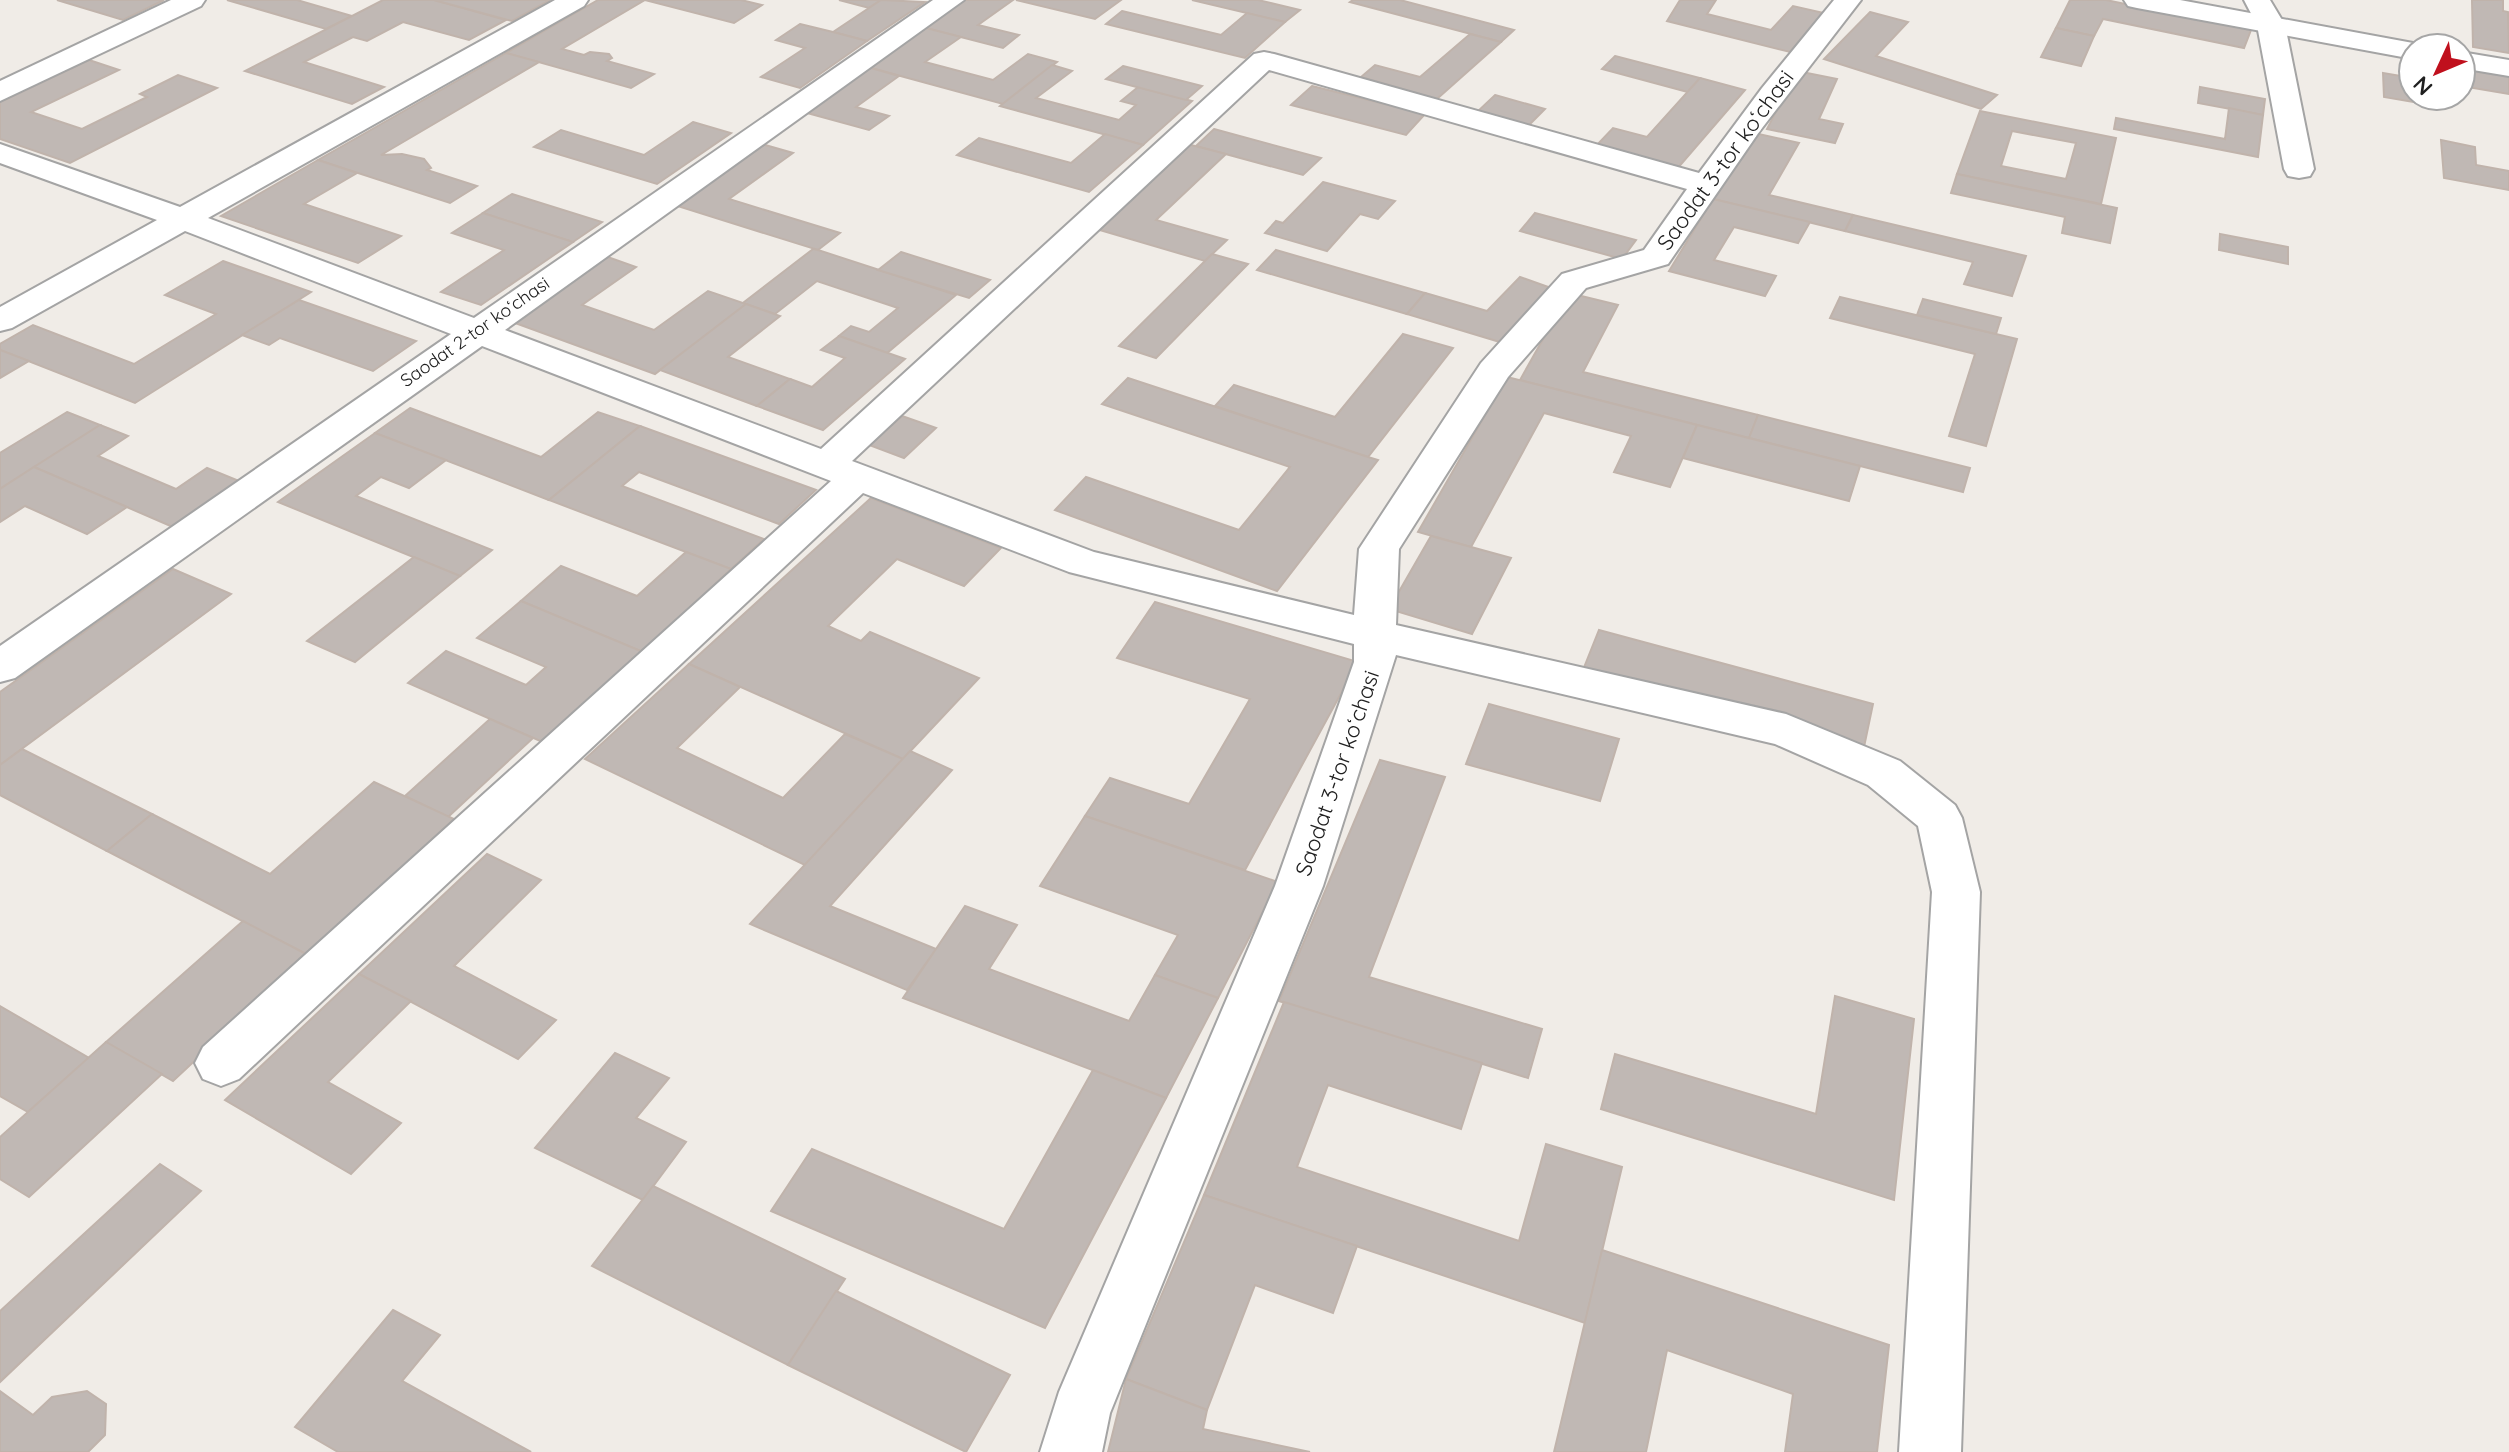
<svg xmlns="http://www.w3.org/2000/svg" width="2509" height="1452" font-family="Quicksand,sans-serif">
	<rect width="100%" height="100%" fill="#f0ece7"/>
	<g fill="#c0b8b4" stroke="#c0b3ab" stroke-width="2" fill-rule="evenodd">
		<polygon points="57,0 164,0 123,20"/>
		<polygon points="227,0 297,0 352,16 326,29"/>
		<polygon points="383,0 434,0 506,20 469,40 403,22 367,41 353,37 304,62 384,87 352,104 245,71"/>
		<polygon points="434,0 550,0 512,21"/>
		<polygon points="598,0 741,0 762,5 734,23 645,0 562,49 584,55 590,52 609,54 612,58 607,61 654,74 631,88 506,53"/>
		<polygon points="839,0 881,0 869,8"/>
		<polygon points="881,0 925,2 867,41 833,32"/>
		<polygon points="960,0 1013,0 978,25 1019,35 1003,48 922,27"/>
		<polygon points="1016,0 1121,0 1095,19"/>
		<polygon points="1192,0 1258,0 1300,10 1285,22"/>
		<polygon points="1353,0 1400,0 1514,30 1501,42 1350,2"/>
		<polygon points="1680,0 1716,0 1707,14 1771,30 1793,6 1824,13 1790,52 1667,21"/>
		<polygon points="2070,0 2106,0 2251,30 2244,48 2103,19 2094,36 2056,28"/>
		<polygon points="2472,0 2503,0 2503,11 2508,12 2509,53 2473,47"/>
		<polygon points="1122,11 1221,35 1247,13 1285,22 1245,58 1106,24"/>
		<polygon points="1870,12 1908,22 1876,56 1997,95 1981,109 1824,59"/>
		<polygon points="800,24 833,32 867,41 800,88 761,77 805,48 776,40"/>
		<polygon points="922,27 961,37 925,62 993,80 1028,54 1057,62 1003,104 864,66"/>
		<polygon points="2056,28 2094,36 2081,66 2041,57"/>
		<polygon points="1470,34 1501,42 1437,99 1361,77 1375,65 1420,77"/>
		<polygon points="506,53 539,62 381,155 402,154 424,159 431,168 427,170 477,186 450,203 318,160"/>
		<polygon points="1615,56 1700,78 1688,92 1602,69"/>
		<polygon points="89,60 119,70 31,112 82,129 147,97 140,94 178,75 217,88 70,163 0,139 0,102"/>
		<polygon points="1052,65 1072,71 1036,98 1119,120 1136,105 1121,101 1138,87 1192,101 1143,145 1000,106"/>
		<polygon points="864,66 899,76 856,107 889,116 869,130 800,111"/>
		<polygon points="1123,66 1202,86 1186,100 1106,79"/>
		<polygon points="2461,68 2509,76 2509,94 2461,86"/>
		<polygon points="1797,71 1837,79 1819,119 1843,124 1835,143 1767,129"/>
		<polygon points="2383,73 2413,78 2413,96 2436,96 2437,106 2384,97"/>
		<polygon points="1700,78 1745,90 1676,170 1595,147 1613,128 1647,137"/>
		<polygon points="1312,86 1425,114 1406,135 1291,105"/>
		<polygon points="2200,87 2265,99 2263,115 2198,103"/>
		<polygon points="1495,95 1545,109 1526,128 1476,113"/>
		<polygon points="2229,108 2263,115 2258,157 2114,129 2116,118 2225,139"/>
		<path d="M1980,111L2116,138L2101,204L1957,174ZM2012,131L2076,143L2066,179L2001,166Z"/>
		<polygon points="693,122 731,133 657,184 534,147 561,130 644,155"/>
		<polygon points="1214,129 1321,158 1303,175 1196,146"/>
		<polygon points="1754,133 1799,143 1769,195 1853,215 1845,231 1713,199"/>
		<polygon points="1105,134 1143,145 1089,192 957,155 979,138 1071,163"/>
		<polygon points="2441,140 2475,147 2476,165 2509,171 2509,190 2444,178"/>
		<polygon points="758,143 793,153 729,199 840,233 818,250 671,204"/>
		<polygon points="1187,144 1226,154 1156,220 1227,240 1205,261 1093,228"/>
		<polygon points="318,160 357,173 304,204 401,236 358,263 221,216"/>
		<polygon points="1957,174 2117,208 2110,243 2062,233 2065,217 1951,193"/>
		<polygon points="1323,182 1395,201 1378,219 1360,214 1327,251 1265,233 1276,221 1283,223"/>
		<polygon points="512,194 602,222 573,242 483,213"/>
		<polygon points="1713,199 1810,222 1798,243 1734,227 1714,260 1776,276 1765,296 1669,271"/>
		<polygon points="483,213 573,242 481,305 441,292 504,250 452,233"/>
		<polygon points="1535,213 1636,240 1622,259 1520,231"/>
		<polygon points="1853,215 2026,256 2012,296 1964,284 1973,262 1845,231"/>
		<polygon points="2220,234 2288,247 2288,264 2219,250"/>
		<polygon points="813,249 818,250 956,295 887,353 839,336 851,326 869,332 898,308 817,281 775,314 743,303"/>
		<polygon points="1276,250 1425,293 1407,314 1257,270"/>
		<polygon points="901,252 990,280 969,298 878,270"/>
		<polygon points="1212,254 1248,264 1156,358 1119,346"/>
		<polygon points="602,255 636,267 582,305 654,330 708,291 746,304 655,374 507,320"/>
		<polygon points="223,261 311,292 135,403 0,350 0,344 33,325 134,364 216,314 165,295"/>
		<polygon points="1520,277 1551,288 1500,342 1407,314 1425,293 1487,311"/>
		<polygon points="1569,293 1618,305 1583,372 1758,415 1749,438 1520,380"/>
		<polygon points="1840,297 2017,339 1986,446 1949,436 1975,354 1830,318"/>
		<polygon points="1923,299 2001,318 1996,334 1917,315"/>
		<polygon points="299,300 416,341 373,371 280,338 269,345 242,335"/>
		<polygon points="746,304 780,316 728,357 790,379 757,406 660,370"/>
		<polygon points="1403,334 1453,348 1368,457 1215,406 1234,385 1335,417"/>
		<polygon points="839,336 905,359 823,430 757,406 790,379 812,387 845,358 821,350"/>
		<polygon points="0,350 29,361 0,378"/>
		<polygon points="1507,377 1697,425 1670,487 1614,472 1631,436 1544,413 1471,547 1418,532"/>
		<polygon points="1128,378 1368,457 1378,460 1277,591 1055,510 1086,477 1239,530 1290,467 1102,404"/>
		<polygon points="410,408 541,457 598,412 640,426 549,500 375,433"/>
		<polygon points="67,412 100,425 0,489 0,453"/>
		<polygon points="1758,415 1970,468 1963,492 1749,438"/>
		<polygon points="902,416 936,428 904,458 869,445"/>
		<polygon points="100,425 128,436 98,456 176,489 207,468 239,481 173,527 34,467"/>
		<polygon points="1697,425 1860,466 1849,501 1683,458"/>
		<polygon points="640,426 816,490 779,524 639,472 622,486 764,539 731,569 549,500"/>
		<polygon points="375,433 446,460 409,488 381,477 356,496 492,550 460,576 278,502"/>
		<polygon points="34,467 127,507 87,534 25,506 0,522 0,489"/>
		<polygon points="871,498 1001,548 964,586 897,559 828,626 861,641 870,632 979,678 903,759 689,664"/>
		<polygon points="1431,536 1511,558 1472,634 1389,609"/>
		<polygon points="686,552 731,569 643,652 521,601 561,566 637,596"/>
		<polygon points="414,557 460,576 355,662 307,641"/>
		<polygon points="173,569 231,594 0,765 0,692"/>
		<polygon points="521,601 643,652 545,743 408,683 446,651 526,685 546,667 477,638"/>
		<polygon points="1155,602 1358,662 1245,870 1085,816 1110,778 1189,804 1250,699 1117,658"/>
		<polygon points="1599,630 1873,704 1864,747 1583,670"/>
		<polygon points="689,664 740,687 677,748 783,798 845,734 903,759 805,865 585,759"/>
		<polygon points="1489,704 1619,739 1600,801 1466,764"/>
		<polygon points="490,719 533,738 448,817 405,796"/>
		<polygon points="22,749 152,814 107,851 0,795 0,765"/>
		<polygon points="910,751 952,770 830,906 936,949 907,990 750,924"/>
		<polygon points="1380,760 1445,777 1369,977 1542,1029 1528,1078 1279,1001"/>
		<polygon points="374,782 454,819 308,955 107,851 152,814 270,874"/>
		<polygon points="1085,816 1278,882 1218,998 1155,975 1178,935 1040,886"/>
		<polygon points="487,854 541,880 454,966 556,1020 518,1059 359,974"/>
		<polygon points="965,906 1017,925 989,969 1129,1021 1155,975 1218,998 1166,1098 903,998"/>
		<polygon points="243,921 308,955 173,1081 106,1042"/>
		<polygon points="359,974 411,1001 328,1082 401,1123 351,1174 225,1100"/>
		<polygon points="1835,996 1914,1019 1894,1200 1601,1109 1615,1054 1816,1114"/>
		<polygon points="1284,1002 1482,1063 1461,1129 1328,1085 1297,1167 1519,1241 1546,1144 1622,1167 1585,1323 1204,1195"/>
		<polygon points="0,1006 89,1058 28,1112 0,1096"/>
		<polygon points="106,1042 162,1074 29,1197 0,1179 0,1137"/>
		<polygon points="615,1053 669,1078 636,1118 686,1142 643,1200 535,1148"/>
		<polygon points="1093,1070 1166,1098 1045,1328 771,1211 812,1149 1004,1229"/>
		<polygon points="160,1164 201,1191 0,1382 0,1311"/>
		<polygon points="653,1186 845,1279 788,1365 592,1266"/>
		<polygon points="1204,1195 1357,1246 1333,1313 1255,1285 1207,1410 1126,1379"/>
		<polygon points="1602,1250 1889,1345 1877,1452 1785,1452 1793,1394 1667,1350 1646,1452 1554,1452"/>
		<polygon points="836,1291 1010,1375 966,1452 788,1365"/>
		<polygon points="393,1310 440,1335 402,1381 531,1452 338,1452 295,1427"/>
		<polygon points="1126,1379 1207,1410 1203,1429 1310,1452 1108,1452"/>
		<polygon points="0,1391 33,1415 52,1397 87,1391 106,1404 105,1435 88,1452 0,1452"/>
	</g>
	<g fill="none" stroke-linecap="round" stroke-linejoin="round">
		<defs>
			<g id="minor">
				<polygon points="171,0 205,0 201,6 0,101 0,81"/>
				<path d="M555,0H588L584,6L208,218L474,318L933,0H964L505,330L821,449L1254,54L1264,52L1274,54L1699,173L1762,88L1834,0H1861L1759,132L1668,264L1586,288L1508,377L1399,549L1396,625L1786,714L1900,761L1955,805L1962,818L1980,892L1961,1452H1899L1932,892L1918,826L1868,785L1775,744L1396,655L1323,886L1110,1413L1102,1452H1040L1059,1392L1275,886L1354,662V644L1069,572L863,493L239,1079L221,1086L203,1079L195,1063L203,1047L831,481L482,346L15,678L0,682V646L451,334L185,231L12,328L0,331V307L157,220L0,163V144L180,207ZM1269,70L1687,189L1644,250L1562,274L1481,363L1359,549L1354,615L1094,552L852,461Z"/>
				<polygon points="2244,0 2270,0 2285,25 2314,169 2310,176 2299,178 2288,176 2284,169 2257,25"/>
			</g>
			<g id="tertiary">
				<polygon points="2124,0 2180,0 2413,43 2425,48 2413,48 2413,59 2137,8 2128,6"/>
				<polygon points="2461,52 2509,60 2509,76 2461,68"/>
			</g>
		</defs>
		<use href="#minor" stroke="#a4a4a4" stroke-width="4"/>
		<use href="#tertiary" stroke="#a4a4a4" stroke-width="4"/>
		<use href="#minor" fill="#fff" fill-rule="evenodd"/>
		<use href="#tertiary" fill="#fff" fill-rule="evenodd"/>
	</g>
	<g text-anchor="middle" stroke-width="6" stroke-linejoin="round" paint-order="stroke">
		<g font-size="18" fill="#202020" stroke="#fff">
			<text transform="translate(475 332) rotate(-35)" y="6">Saodat 2-tor koʻchasi</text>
		</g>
		<g font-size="22" fill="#202020" stroke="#fff">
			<text transform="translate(1725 160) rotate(-54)" y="8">Saodat 3-tor koʻchasi</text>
			<text transform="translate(1337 773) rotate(-71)" y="8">Saodat 3-tor koʻchasi</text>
		</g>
	</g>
	<g transform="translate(2437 72) rotate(226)"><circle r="38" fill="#ffffff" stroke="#a6a6a6" stroke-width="2"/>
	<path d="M0-6L14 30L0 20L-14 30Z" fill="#c0101d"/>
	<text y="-12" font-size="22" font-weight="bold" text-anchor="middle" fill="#202020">N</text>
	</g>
</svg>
